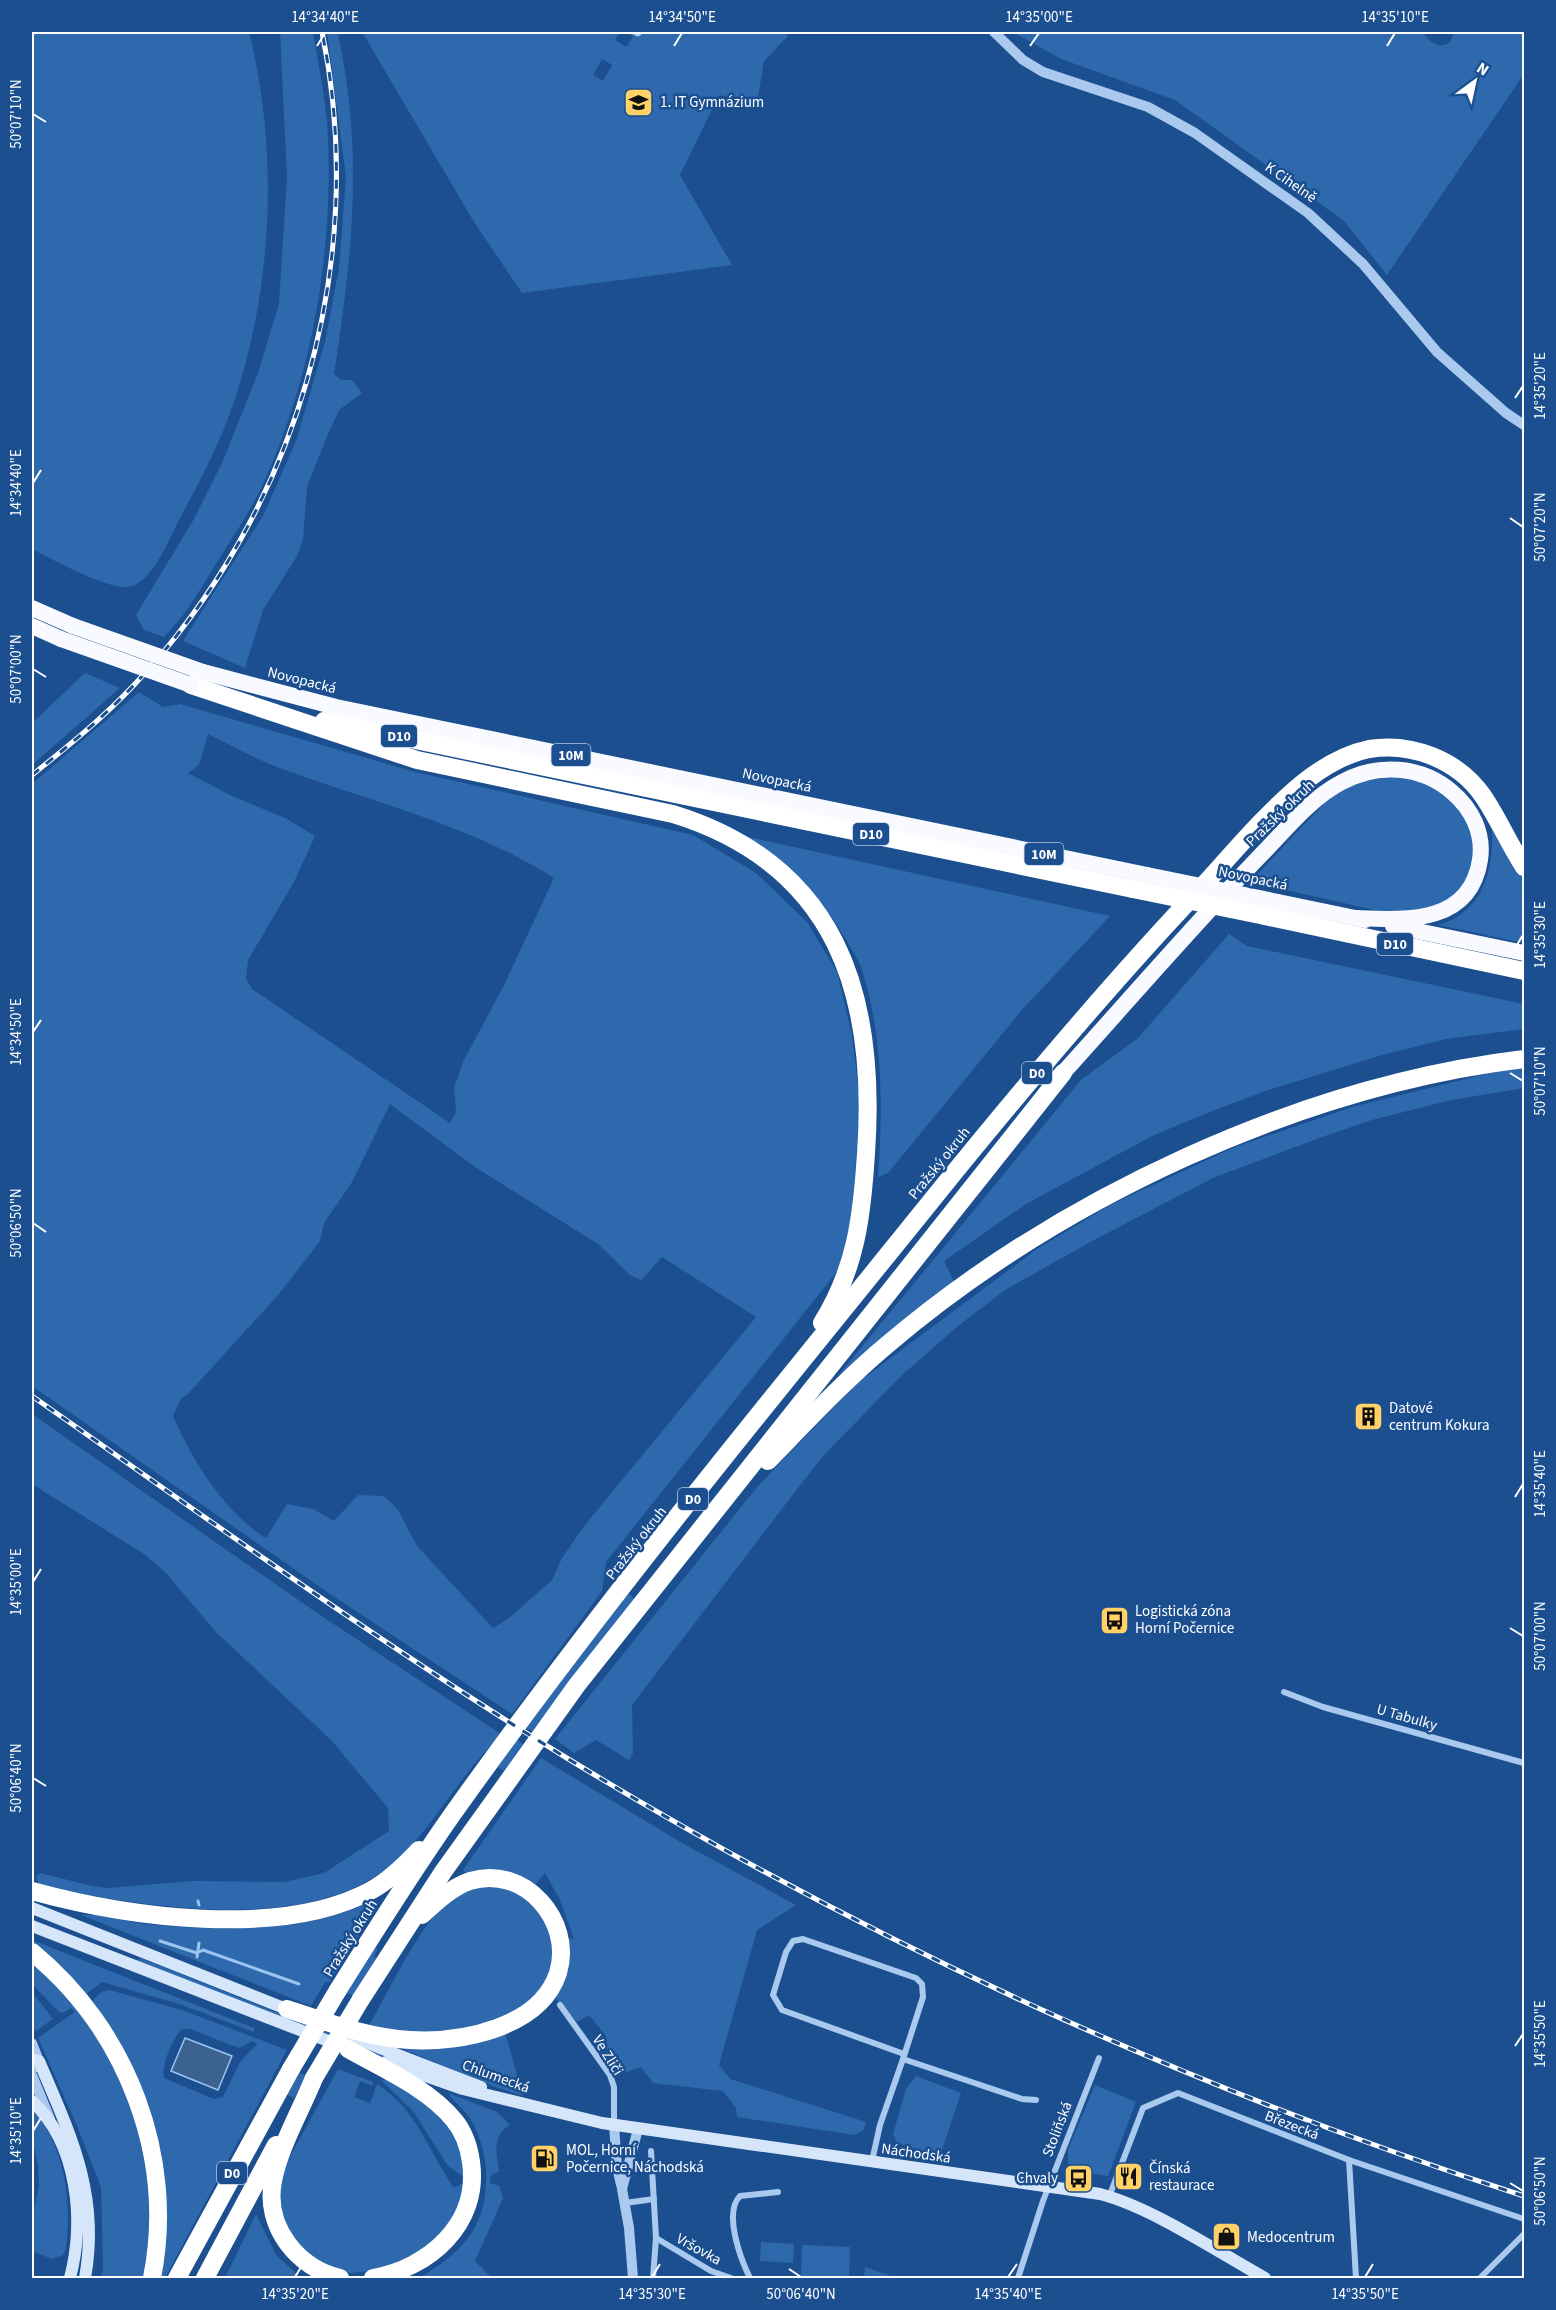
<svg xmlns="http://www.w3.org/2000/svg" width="1556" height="2310" font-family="'Source Sans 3',sans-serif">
	<rect width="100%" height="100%" fill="#1b4f8f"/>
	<g fill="#2e69ad" fill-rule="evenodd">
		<path d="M32,32H249C279,151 273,288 233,405C219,445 199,483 179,520C169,539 152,584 128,587C109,590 51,559 32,549Z"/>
		<path d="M280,32H313C318,61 324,92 327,121C335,239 315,365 268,473C256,502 238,529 221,556C203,584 188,614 164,637L144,630L136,615L194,519L222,463L257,376L279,304L287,177Z"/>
		<path d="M327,32H361L338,35C364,152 352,258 334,374L341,380H352L362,393L339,410L325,441L307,487L303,540L297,556L263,610L245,668L183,641L263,516L296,441L325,342L339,268L346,177Z"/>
		<path d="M362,32H620L615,40L626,47L633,37L626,32H784L788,36L764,61L757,103L719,95L680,175L732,265L522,293L474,222ZM602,59L612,65L603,81L593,75Z"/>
		<path d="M1013,32H1422C1430,41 1438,51 1450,42L1454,32H1524V74L1387,275L1344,221L1175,100L1061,59Z"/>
		<polygon points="85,673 120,688 32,765 32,723"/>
		<path d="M139,692L163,707L180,704L415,772L693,835L756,873L807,922L837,972L852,1035L860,1101L853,1205L843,1264L606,1562L602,1591L512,1714L330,1594L32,1386V784ZM208,734C230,745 252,757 274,766C368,801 469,824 554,878L504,985L463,1062L454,1088L456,1112L450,1123L252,989L246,979L248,960L294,882L315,836L285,818L232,796L188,773L199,765ZM390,1104L475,1167L598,1244L630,1275L641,1280L662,1257L756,1317L585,1525L562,1558L552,1580L508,1619L493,1628L417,1546L398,1510L384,1496L358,1495L334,1521L313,1509L287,1504L266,1538C223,1511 193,1461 173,1416L181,1398L187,1395L279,1294L320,1241L324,1223L352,1182Z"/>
		<polygon points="1407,776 1442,791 1472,825 1474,868 1461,889 1441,906 1388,913 1250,882 1332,795 1355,781"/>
		<path d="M1492,829L1524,879V943L1438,925C1483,913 1494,869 1492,829Z"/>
		<path d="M744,836L1110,916L1022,1010L888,1173L878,1177C883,1108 883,1033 861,967C858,959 852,951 848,943C822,898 787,865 744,836Z"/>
		<polygon points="1229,934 1247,946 1524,1004 1524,1029 1446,1039 1382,1055 1268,1090 1210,1112 1154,1135 1026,1204 944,1261 954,1281 837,1377 1081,1080 1138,1038"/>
		<polygon points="1524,1068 1524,1088 1451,1100 1372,1120 1322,1137 1213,1178 1094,1240 1005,1290 958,1326 901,1376 825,1454 801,1484 632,1705 633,1753 629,1760 596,1740 574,1753 555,1739 758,1486 857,1383 1037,1249 1112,1204 1235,1147 1352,1107 1498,1071"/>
		<path d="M32,1414L317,1613L501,1734C489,1748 476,1761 465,1776C443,1805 423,1836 396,1861C311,1937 145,1906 43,1887L38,1883L36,1876L40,1873L92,1886L108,1888L194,1881L284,1882L324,1873L389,1831L388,1808L332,1741L216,1632L166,1573L144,1554L32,1484Z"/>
		<polygon points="630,1594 634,1599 532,1731 524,1727 626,1595"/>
		<polygon points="516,1739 523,1744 504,1771 498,1767"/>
		<polygon points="541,1758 682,1843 796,1905 757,1930 719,2065 730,2079 866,2122 863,2131 854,2135 737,2117 736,2108 723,2091 653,2083 641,2067 618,2075 607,2057 606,2036 589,2015 577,2022 554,1997 570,1951 568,1938 574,1939 560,1900 545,1873 535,1885 466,1873 463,1870"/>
		<path d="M494,1885C509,1888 527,1896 538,1908C561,1935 556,1980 528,2003C504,2022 453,2034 423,2033C405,2033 386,2029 368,2027C391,1989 423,1913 462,1891C470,1887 484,1887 494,1885Z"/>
		<path d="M374,1900L379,1903L329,1983L325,1982L311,2006L81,1915C99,1913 132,1923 153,1925C226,1931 307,1933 374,1900Z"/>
		<polygon points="32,1940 254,2028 254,2032 179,2004 102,1982 85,1995 32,1944"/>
		<polygon points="374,1948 378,1949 374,1956 377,1959 355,1996 346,1993"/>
		<polygon points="140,1958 454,2083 354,2048 136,1961"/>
		<polygon points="32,1961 78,2010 111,2059 136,2120 151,2197 146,2278 101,2278 103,2269 101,2187 77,2126 38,2038 75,2012 71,2008 63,2013 59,2012 32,1984"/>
		<path d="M109,1990L182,2010L287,2050L165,2278H161L166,2237L165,2192L92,2001L101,1992ZM182,2029H190L239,2048L252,2041L257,2044L240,2062L223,2097L214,2099L164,2078C161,2066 173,2037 182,2029Z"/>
		<polygon points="32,1992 53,2019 36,2031 32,2025"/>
		<polygon points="505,2032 523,2096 495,2087 398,2047"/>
		<path d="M338,2069L373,2082L372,2086L360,2081L354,2097L370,2103L377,2084C416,2108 429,2152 454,2188L463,2183L462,2176L448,2166L413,2111L382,2081L385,2079L412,2093L453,2127L466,2168L458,2216L425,2250L377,2270L351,2273L340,2272L300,2250L283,2219L279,2193L285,2167L292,2153Z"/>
		<polygon points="298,2072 307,2076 294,2098 286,2094"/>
		<polygon points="916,2076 961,2093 939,2159 932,2154 897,2143 893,2134 906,2089"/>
		<polygon points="1095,2085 1136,2102 1108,2176 1075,2171 1068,2163 1068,2149"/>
		<path d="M448,2093L497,2112L510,2125C491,2136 497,2153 499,2171L490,2176V2183L499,2186L503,2198L475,2261L492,2278H419C460,2254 487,2228 486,2177C486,2157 481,2137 471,2120C465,2110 453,2101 448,2093Z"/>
		<path d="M32,2108C65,2147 72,2199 66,2249L63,2255L52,2259L32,2251V2219L39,2186L38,2166L32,2137Z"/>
		<polygon points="256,2214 276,2255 301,2278 225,2278"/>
		<polygon points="761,2242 794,2244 793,2263 760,2261"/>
		<polygon points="802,2245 850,2247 849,2278 801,2276"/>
		<polygon points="865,2267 897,2278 864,2278"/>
	</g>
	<polygon fill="#3c6290" stroke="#9cc4f0" stroke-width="1.5" points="185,2038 232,2056 218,2090 171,2071"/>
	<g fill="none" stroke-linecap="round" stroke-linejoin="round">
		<g stroke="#9cc4f0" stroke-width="3">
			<polyline points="198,1901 199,1905"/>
			<polyline points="160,1941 197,1953 203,1950 299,1984"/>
			<polyline points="197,1957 199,1943"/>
		</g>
		<polyline stroke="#a9c9ee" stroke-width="5" points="634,32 638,34 641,32"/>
		<g stroke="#a9c9ee" stroke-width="6">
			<polyline points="1284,1692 1323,1707 1524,1763"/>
			<polyline points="560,2005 610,2075 614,2087 614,2125"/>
			<polyline points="903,2059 923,1997 922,1984 916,1978 803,1939 793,1941 786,1952 773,1995 782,2010 904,2054"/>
			<polyline points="651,2151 656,2238 653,2278"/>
			<polyline points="1349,2160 1356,2278"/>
			<polyline points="872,2161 880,2125 903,2059 1022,2099 1036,2100"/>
			<polyline points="1109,2197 1143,2108 1178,2093 1349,2160 1524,2219"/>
			<polyline points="625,2203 654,2199"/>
			<polyline points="656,2238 711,2271 731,2278"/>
			<path d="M750,2278C741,2260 723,2213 740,2196L778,2192"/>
			<polyline points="1018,2278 1043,2201 1099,2058"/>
			<polyline points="1480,2278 1524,2234"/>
		</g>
		<g stroke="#a9c9ee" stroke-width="10">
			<polyline points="994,32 1023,60 1043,72 1148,107 1195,133 1308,213 1363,264 1437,352 1506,413 1524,425"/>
			<polyline points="32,2043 39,2061 37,2067"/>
			<polyline points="32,2075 50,2119"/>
			<polyline points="614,2125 617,2167 621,2185"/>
			<polyline points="633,2278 629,2228 622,2189 638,2129"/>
		</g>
		<g stroke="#d6e6fa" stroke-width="12">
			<polyline points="32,1908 294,2012"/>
			<polyline points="32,1926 341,2046"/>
			<polyline points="349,2036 481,2087"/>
			<path d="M32,2059L39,2061C71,2136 100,2195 85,2278"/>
			<path d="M386,2062L463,2089L602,2123L1100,2194C1151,2207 1218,2252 1265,2278"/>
			<path d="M32,2101C78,2144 85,2220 70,2278"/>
		</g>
		<g stroke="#f8faff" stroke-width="16">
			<polyline points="32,608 73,626"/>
			<polyline points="32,626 61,639"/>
			<polyline points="203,672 336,707 1147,875"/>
			<polyline points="1278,902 1365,920"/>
			<polyline points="1393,926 1524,953"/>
			<path d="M1063,1073C1128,1001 1191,928 1258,858C1284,832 1309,799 1342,782C1377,763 1421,765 1452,792C1472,809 1484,833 1480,860C1470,925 1405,920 1356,918"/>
		</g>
		<g stroke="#fff" stroke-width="18">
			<path d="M191,685L417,760L673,814C838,865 877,996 866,1153C862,1217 856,1268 822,1323"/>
			<polyline points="324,721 1133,889"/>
			<polyline points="1265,916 1524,971"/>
			<path d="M768,1461C807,1421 845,1380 888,1344C1060,1198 1300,1086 1524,1059"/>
			<path d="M32,1891C127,1917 280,1939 370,1891C389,1881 405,1865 419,1850"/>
			<path d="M32,1952C127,2030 176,2157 152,2278"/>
			<path d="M338,1990C377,1928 416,1865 459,1805C609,1595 774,1396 936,1195C1021,1090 1108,986 1201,888C1234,852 1266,813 1304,782C1323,767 1345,754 1369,749C1412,742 1458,760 1483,796C1498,818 1509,844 1524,867"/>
			<polyline points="361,1999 443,1872 577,1685 1063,1073"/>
			<path d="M287,2009C327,2022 368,2038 410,2040C461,2043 540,2028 558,1973C574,1921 524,1864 470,1881C452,1887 436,1902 422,1915"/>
			<path d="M348,2049C383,2069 428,2088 454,2120C464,2132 469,2147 471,2162C480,2224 429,2268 373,2278"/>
			<path d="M314,2078C301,2110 279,2148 273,2181C264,2227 298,2268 340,2278"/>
			<polyline points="177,2278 291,2069"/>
			<polyline points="205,2278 276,2145"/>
		</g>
		<defs>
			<g id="rail">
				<path d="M32,775C67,747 103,718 134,685C296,514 370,263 322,32"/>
				<path d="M32,1396C209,1520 385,1647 570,1760C869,1942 1191,2089 1524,2196"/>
			</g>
		</defs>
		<use href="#rail" stroke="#fff" stroke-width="5"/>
		<use href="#rail" stroke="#1b4f8f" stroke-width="3" stroke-dasharray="9" stroke-linecap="butt"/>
		<g stroke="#f8faff" stroke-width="16">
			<polyline points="73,626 203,672"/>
			<polyline points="61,639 191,685"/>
			<polyline points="1147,875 1278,902"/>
		</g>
		<g stroke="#fff" stroke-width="18">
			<polyline points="1133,889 1265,916"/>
			<polyline points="291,2069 338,1990"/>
			<polyline points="314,2078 361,1999"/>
		</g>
	</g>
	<path fill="none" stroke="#fff" stroke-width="2" d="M317,46L325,33M674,46L682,33M1030,46L1039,33M1387,46L1395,33M33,114L46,122M1515,398L1523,386M33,483L41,470M1510,518L1523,527M33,669L46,677M1515,948L1523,935M33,1032L41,1020M1510,1073L1523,1081M33,1223L46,1232M1515,1497L1523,1484M33,1582L41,1569M1510,1628L1523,1636M33,1778L46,1786M1515,2046L1523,2034M33,2131L41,2118M1510,2183L1523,2191M789,2269L801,2277M295,2277L303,2264M652,2277L660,2264M1008,2277L1017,2264M1365,2277L1373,2264"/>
	<defs>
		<symbol id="school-square" viewBox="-11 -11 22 22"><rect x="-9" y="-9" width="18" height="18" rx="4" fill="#ffd166" stroke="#1b4f8f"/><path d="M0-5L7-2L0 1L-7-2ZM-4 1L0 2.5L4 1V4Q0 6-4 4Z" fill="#111"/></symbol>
		<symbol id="building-square" viewBox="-11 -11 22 22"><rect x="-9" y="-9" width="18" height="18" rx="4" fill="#ffd166" stroke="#1b4f8f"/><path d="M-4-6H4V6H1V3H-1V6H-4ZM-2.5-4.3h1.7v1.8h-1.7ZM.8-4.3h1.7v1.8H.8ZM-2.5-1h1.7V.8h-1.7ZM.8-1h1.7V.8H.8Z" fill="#111"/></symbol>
		<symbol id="bus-square" viewBox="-11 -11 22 22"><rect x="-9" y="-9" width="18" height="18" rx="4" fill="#ffd166" stroke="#1b4f8f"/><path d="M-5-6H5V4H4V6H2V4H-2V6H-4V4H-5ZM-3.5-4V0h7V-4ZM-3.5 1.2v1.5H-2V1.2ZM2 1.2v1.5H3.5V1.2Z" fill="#111"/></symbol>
		<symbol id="fuel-square" viewBox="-11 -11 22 22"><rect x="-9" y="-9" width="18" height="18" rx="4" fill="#ffd166" stroke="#1b4f8f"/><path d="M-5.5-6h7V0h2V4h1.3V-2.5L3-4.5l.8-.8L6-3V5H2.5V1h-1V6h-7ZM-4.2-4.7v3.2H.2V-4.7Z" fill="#111"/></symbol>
		<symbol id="restaurant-square" viewBox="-11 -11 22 22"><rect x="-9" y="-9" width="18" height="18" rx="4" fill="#ffd166" stroke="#1b4f8f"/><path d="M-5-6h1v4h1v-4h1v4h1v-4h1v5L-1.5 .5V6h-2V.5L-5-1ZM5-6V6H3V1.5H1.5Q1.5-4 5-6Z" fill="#111"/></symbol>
		<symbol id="shop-square" viewBox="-11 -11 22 22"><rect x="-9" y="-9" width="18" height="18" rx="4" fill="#ffd166" stroke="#1b4f8f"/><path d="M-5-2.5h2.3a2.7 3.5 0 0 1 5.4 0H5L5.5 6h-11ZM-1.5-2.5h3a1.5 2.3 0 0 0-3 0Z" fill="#111"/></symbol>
	</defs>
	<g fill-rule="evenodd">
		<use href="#school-square" x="622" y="86" width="33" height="33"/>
		<use href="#building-square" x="1352" y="1400" width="33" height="33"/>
		<use href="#bus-square" x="1098" y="1604" width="33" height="33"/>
		<use href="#fuel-square" x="528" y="2142" width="33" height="33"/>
		<use href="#restaurant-square" x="1112" y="2160" width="33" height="33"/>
		<use href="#bus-square" x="1062" y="2162" width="33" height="33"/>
		<use href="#shop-square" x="1210" y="2220" width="33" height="33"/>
	</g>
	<g text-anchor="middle" stroke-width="5" stroke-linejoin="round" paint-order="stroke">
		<g fill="#1b4f8f" stroke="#bbcadd" stroke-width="1.5">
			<rect x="381" y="725" width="36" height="22" rx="4.5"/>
			<rect x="551.5" y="744" width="39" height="22" rx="4.5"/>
			<rect x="853" y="823" width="36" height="22" rx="4.5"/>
			<rect x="1024.5" y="843" width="39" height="22" rx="4.5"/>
			<rect x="1377" y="933" width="36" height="22" rx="4.5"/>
			<rect x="1022" y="1062" width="30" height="22" rx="4.5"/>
			<rect x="678" y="1488" width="30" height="22" rx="4.5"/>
			<rect x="217" y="2162" width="30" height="22" rx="4.5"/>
		</g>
		<g font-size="14" font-weight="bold" fill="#fff">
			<text x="399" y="741">D10</text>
			<text x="571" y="760">10M</text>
			<text x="871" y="839">D10</text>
			<text x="1044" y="859">10M</text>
			<text x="1395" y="949">D10</text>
			<text x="1037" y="1078">D0</text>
			<text x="693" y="1504">D0</text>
			<text x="232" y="2178">D0</text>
		</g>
		<g font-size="15" fill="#fff" stroke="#1b4f8f" text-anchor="start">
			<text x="660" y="107">1. IT Gymnázium</text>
			<text x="1389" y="1413">Datové<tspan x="1389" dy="17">centrum Kokura</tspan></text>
			<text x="1135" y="1616">Logistická zóna<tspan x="1135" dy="17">Horní Počernice</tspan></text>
			<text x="566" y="2155">MOL, Horní<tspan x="566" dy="17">Počernice, Náchodská</tspan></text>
			<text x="1149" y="2173">Čínská<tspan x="1149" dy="17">restaurace</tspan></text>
			<text x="1058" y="2183" text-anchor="end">Chvaly</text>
			<text x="1247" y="2242">Medocentrum</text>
		</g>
		<g font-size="15" fill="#fff" stroke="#1b4f8f">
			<text transform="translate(1291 182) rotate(35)" y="5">K Cihelně</text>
			<text transform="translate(302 680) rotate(14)" y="5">Novopacká</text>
			<text transform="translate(777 780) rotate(12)" y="5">Novopacká</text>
			<text transform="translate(1280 813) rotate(-44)" y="5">Pražský okruh</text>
			<text transform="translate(1253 878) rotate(12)" y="5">Novopacká</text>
			<text transform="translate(939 1163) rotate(-51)" y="5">Pražský okruh</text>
			<text transform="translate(636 1543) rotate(-52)" y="5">Pražský okruh</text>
			<text transform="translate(1407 1717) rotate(16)" y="5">U Tabulky</text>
			<text transform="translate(350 1938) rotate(-58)" y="5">Pražský okruh</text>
			<text transform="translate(608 2055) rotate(58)" y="5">Ve Zliči</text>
			<text transform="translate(496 2076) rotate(20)" y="5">Chlumecká</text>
			<text transform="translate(1292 2125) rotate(21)" y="5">Březecká</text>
			<text transform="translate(1057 2129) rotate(-69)" y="5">Stoliňská</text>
			<text transform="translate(916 2153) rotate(8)" y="5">Náchodská</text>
			<text transform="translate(699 2249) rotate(29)" y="5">Vršovka</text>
		</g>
	</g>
	<rect width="1556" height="2310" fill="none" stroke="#1b4f8f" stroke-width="66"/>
	<g transform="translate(1475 81) rotate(33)" stroke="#1b4f8f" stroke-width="4.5" paint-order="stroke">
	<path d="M0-4.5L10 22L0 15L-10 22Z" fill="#ffffff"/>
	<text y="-9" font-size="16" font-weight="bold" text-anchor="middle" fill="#ffffff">N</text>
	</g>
	<rect x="33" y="33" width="1490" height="2244" fill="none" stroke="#fff" stroke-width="2"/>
	<g font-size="15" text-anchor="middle" fill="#fff">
		<text x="325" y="22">14°34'40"E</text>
		<text x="682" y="22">14°34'50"E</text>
		<text x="1039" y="22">14°35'00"E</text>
		<text x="1395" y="22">14°35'10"E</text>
		<text transform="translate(16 114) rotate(-90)" y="5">50°07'10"N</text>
		<text transform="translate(1540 386) rotate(-90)" y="5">14°35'20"E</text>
		<text transform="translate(16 483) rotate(-90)" y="5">14°34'40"E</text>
		<text transform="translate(1540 527) rotate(-90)" y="5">50°07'20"N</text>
		<text transform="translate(16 669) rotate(-90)" y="5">50°07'00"N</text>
		<text transform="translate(1540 935) rotate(-90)" y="5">14°35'30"E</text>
		<text transform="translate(16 1032) rotate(-90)" y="5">14°34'50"E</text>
		<text transform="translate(1540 1081) rotate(-90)" y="5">50°07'10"N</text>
		<text transform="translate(16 1223) rotate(-90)" y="5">50°06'50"N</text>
		<text transform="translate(1540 1484) rotate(-90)" y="5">14°35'40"E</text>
		<text transform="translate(16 1582) rotate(-90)" y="5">14°35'00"E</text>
		<text transform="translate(1540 1636) rotate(-90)" y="5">50°07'00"N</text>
		<text transform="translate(16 1778) rotate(-90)" y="5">50°06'40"N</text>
		<text transform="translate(1540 2034) rotate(-90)" y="5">14°35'50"E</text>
		<text transform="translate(16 2131) rotate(-90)" y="5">14°35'10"E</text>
		<text transform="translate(1540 2191) rotate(-90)" y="5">50°06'50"N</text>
		<text x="295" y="2299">14°35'20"E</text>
		<text x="652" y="2299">14°35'30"E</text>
		<text x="801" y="2299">50°06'40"N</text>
		<text x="1008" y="2299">14°35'40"E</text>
		<text x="1365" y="2299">14°35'50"E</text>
	</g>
</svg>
